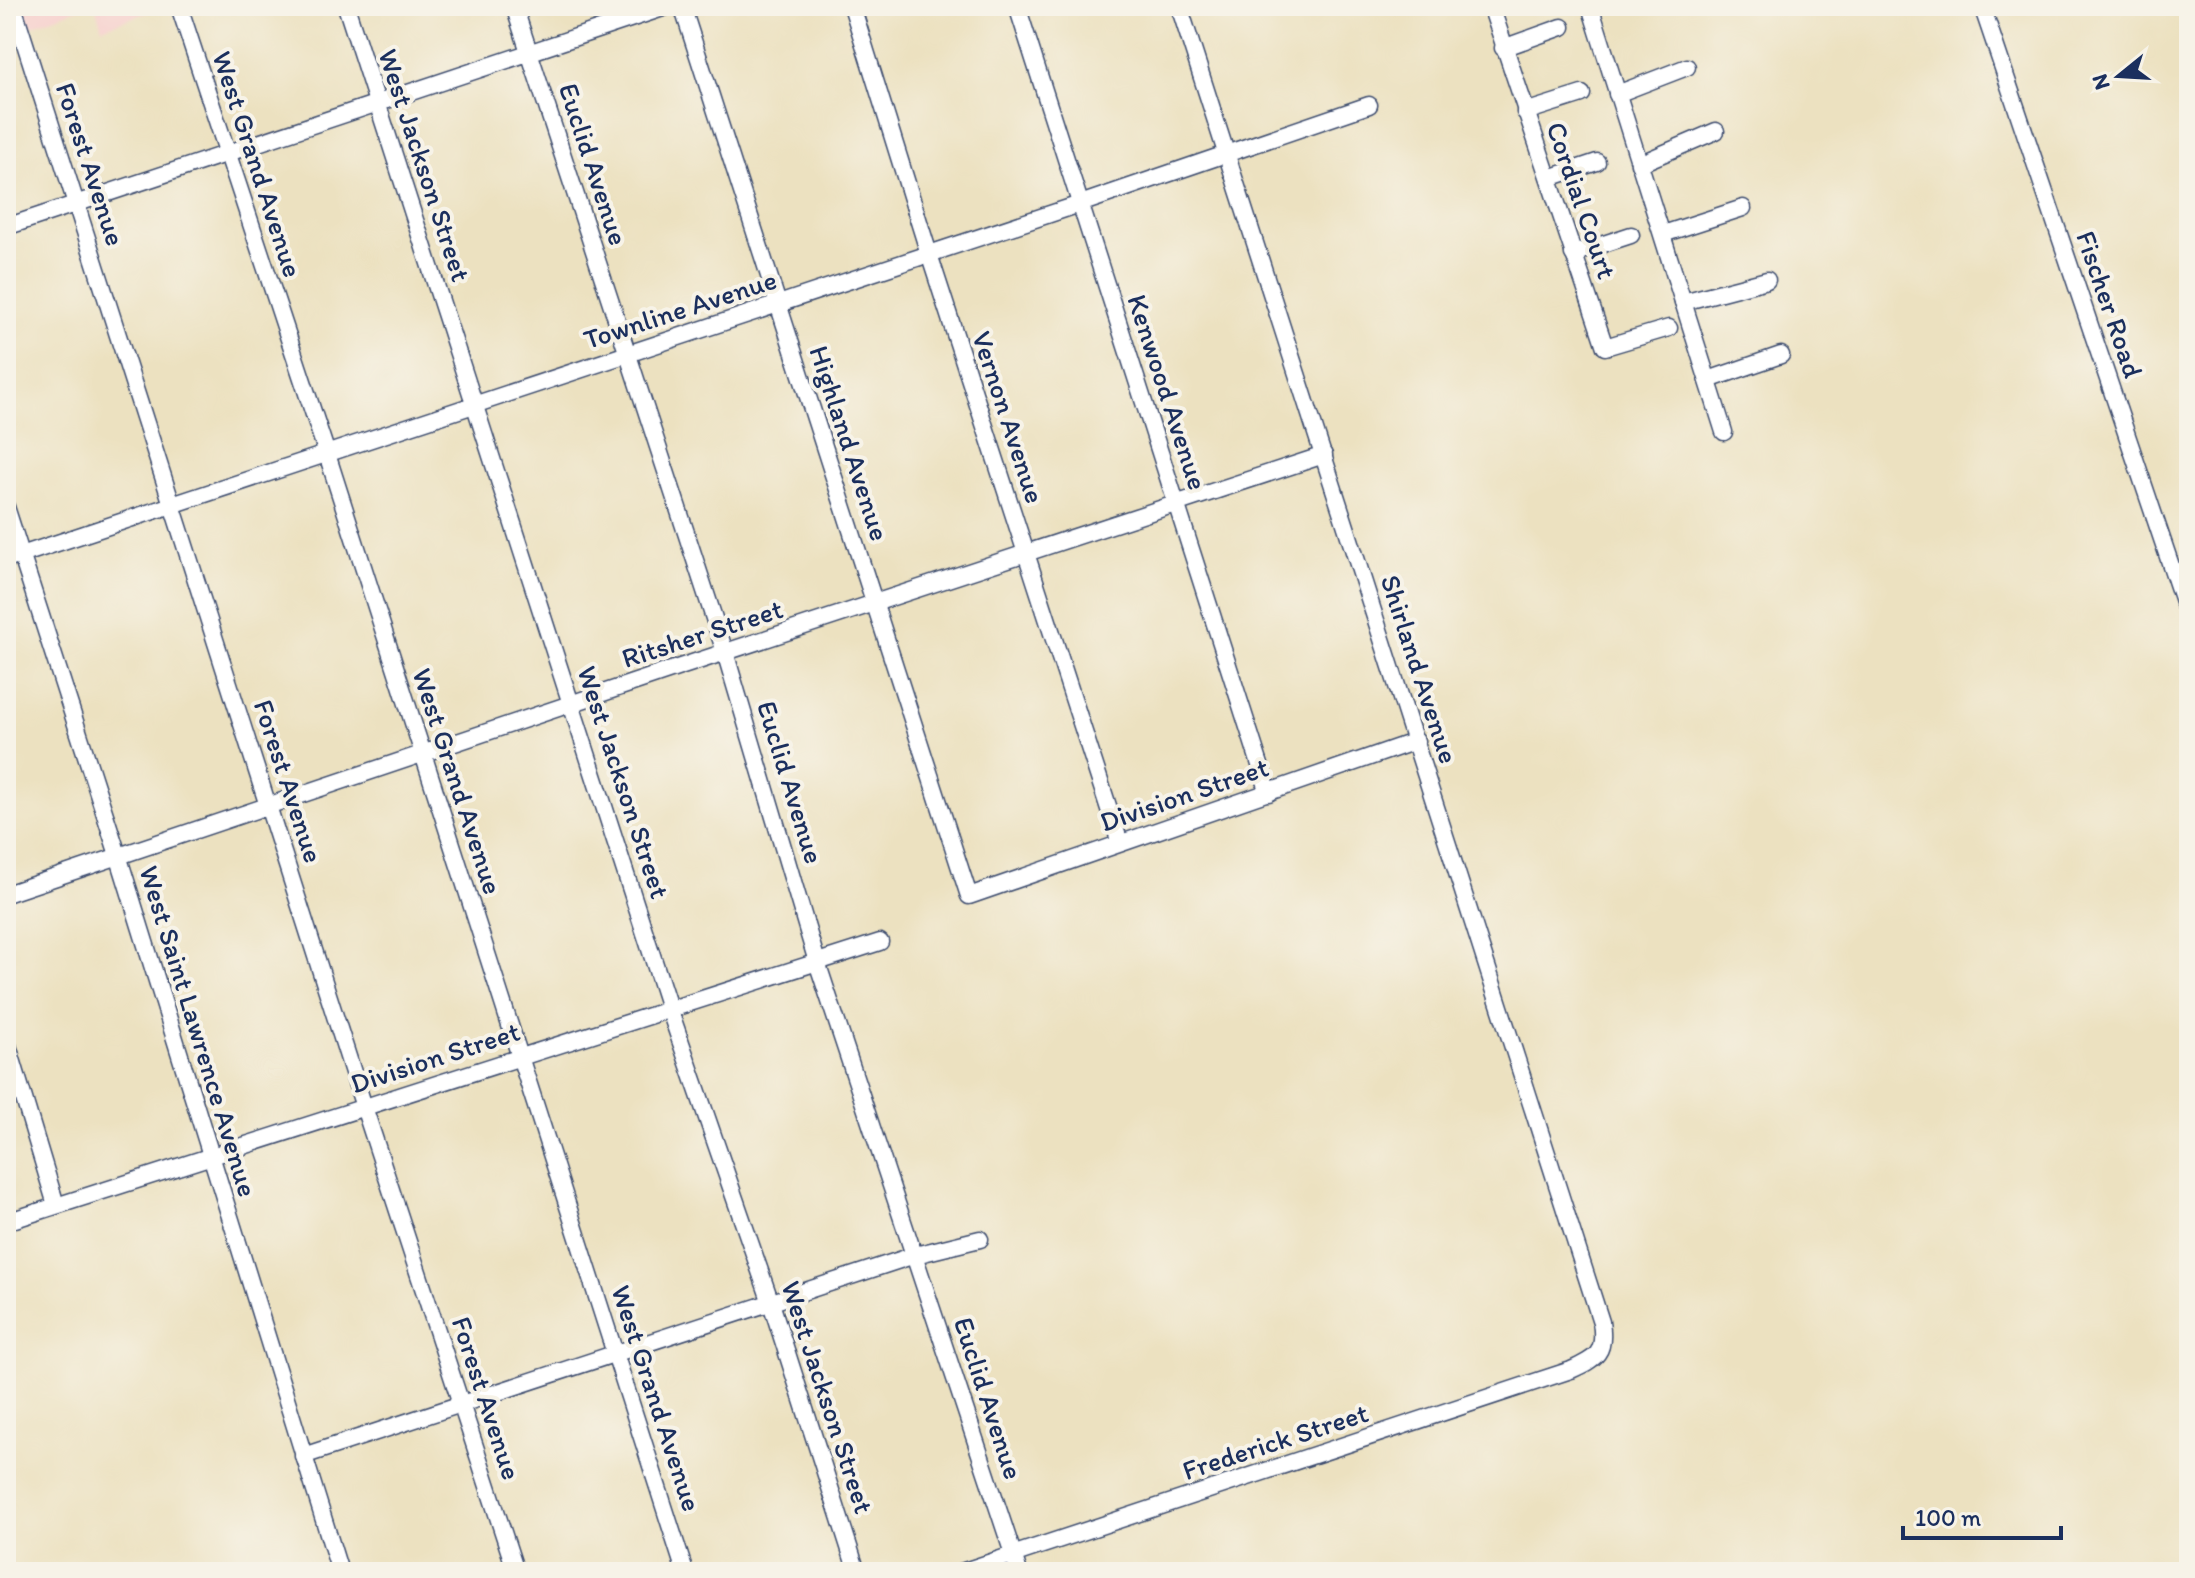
<svg xmlns="http://www.w3.org/2000/svg" width="2195" height="1578" font-family="Itim,sans-serif">
	<rect width="100%" height="100%" fill="#f7f3e8"/>
	<filter id="ink" filterUnits="userSpaceOnUse"><feTurbulence type="fractalNoise" baseFrequency=".0125" numOctaves="2"/><feDisplacementMap in="SourceGraphic" scale="16" xChannelSelector="R" yChannelSelector="G"/><feConvolveMatrix kernelMatrix="1 2 1 2 8 2 1 2 1" color-interpolation-filters="sRGB"/></filter>
	<filter id="wash" filterUnits="userSpaceOnUse"><feTurbulence type="fractalNoise" baseFrequency=".006" numOctaves="4" result="noise"/><feDisplacementMap in="SourceGraphic" scale="32" xChannelSelector="R" yChannelSelector="G"/><feGaussianBlur stdDeviation="1.8" result="paint"/><feColorMatrix in="noise" values="0 0 0 0 0 0 0 0 0 0 0 0 0 0 0 0 0 1.4 0 .05"/><feComposite in="paint" operator="in"/></filter>
	<g filter="url(#wash)">
		<rect width="100%" height="100%" fill="#ece1c0"/>
		<g fill="#f7d0cd">
			<polygon points="22,6 86,6 29,27"/>
			<polygon points="95,6 166,6 102,28"/>
		</g>
	</g>
	<g filter="url(#ink)">
		<g fill="none" stroke-linecap="round" stroke-linejoin="round">
			<defs>
				<g id="minor">
					<polyline points="13,6 364,1107 516,1572"/>
					<polyline points="179,6 327,454 685,1572"/>
					<polyline points="346,6 670,1011 771,1303 857,1572"/>
					<polyline points="514,6 725,652 817,962 1019,1572"/>
					<polyline points="682,6 969,896 1416,741"/>
					<polyline points="852,6 929,254 1120,843"/>
					<polyline points="1017,6 1269,793"/>
					<polyline points="1491,6 1605,347 1669,328"/>
					<polyline points="1590,6 1724,432"/>
					<polyline points="1982,6 2189,619"/>
					<polyline points="1503,48 1562,27"/>
					<polyline points="1617,94 1687,67"/>
					<polyline points="1525,112 1582,94"/>
					<polyline points="1639,164 1716,131"/>
					<polyline points="1549,178 1597,162"/>
					<polyline points="6,227 669,6"/>
					<polyline points="1663,234 1743,208"/>
					<polyline points="1573,254 1631,235"/>
					<polyline points="1683,302 1767,280"/>
					<polyline points="1708,380 1781,355"/>
					<polyline points="6,507 118,855 340,1572"/>
					<polyline points="6,560 1080,204 1369,105"/>
					<polyline points="6,894 680,667 1324,455"/>
					<polyline points="6,1039 56,1205"/>
					<polyline points="6,1222 880,942"/>
					<polyline points="303,1456 915,1255 980,1239"/>
					<path d="M961,1572L1571,1370C1597,1358 1606,1353 1601,1322L1179,6"/>
				</g>
			</defs>
			<use href="#minor" stroke="#3a4a6d" stroke-width="19"/>
			<use href="#minor" stroke="#fff" stroke-width="16"/>
		</g>
	</g>
	<g text-anchor="middle" stroke-width="8" stroke-linejoin="round" paint-order="stroke">
		<g font-size="28" fill="#1b2f5e" stroke="#f7f3e8">
			<text transform="translate(91 164) rotate(72)" y="10">Forest Avenue</text>
			<text transform="translate(258 164) rotate(72)" y="10">West Grand Avenue</text>
			<text transform="translate(594 164) rotate(72)" y="10">Euclid Avenue</text>
			<text transform="translate(425 165) rotate(72)" y="10">West Jackson Street</text>
			<text transform="translate(1582 200) rotate(71)" y="10">Cordial Court</text>
			<text transform="translate(2110 304) rotate(71)" y="10">Fischer Road</text>
			<text transform="translate(680 309) rotate(-18)" y="10">Townline Avenue</text>
			<text transform="translate(1168 392) rotate(72)" y="10">Kenwood Avenue</text>
			<text transform="translate(1009 417) rotate(72)" y="10">Vernon Avenue</text>
			<text transform="translate(850 443) rotate(72)" y="10">Highland Avenue</text>
			<text transform="translate(702 633) rotate(-18)" y="10">Ritsher Street</text>
			<text transform="translate(1420 669) rotate(72)" y="10">Shirland Avenue</text>
			<text transform="translate(289 781) rotate(72)" y="10">Forest Avenue</text>
			<text transform="translate(458 781) rotate(72)" y="10">West Grand Avenue</text>
			<text transform="translate(624 782) rotate(72)" y="10">West Jackson Street</text>
			<text transform="translate(791 782) rotate(73)" y="10">Euclid Avenue</text>
			<text transform="translate(1184 794) rotate(-19)" y="10">Division Street</text>
			<text transform="translate(199 1031) rotate(73)" y="10">West Saint Lawrence Avenue</text>
			<text transform="translate(435 1057) rotate(-18)" y="10">Division Street</text>
			<text transform="translate(828 1397) rotate(72)" y="10">West Jackson Street</text>
			<text transform="translate(487 1398) rotate(72)" y="10">Forest Avenue</text>
			<text transform="translate(657 1398) rotate(72)" y="10">West Grand Avenue</text>
			<text transform="translate(989 1398) rotate(72)" y="10">Euclid Avenue</text>
			<text transform="translate(1275 1441) rotate(-18)" y="10">Frederick Street</text>
		</g>
	</g>
	<rect width="2195" height="1578" fill="none" stroke="#f7f3e8" stroke-width="32"/>
	<g transform="translate(2119 76) rotate(252)" stroke="#f7f3e8" stroke-width="6" paint-order="stroke">
	<path d="M0-6L14 30L0 20L-14 30Z" fill="#1b2f5e"/>
	<text y="-12" font-size="22" font-weight="bold" text-anchor="middle" fill="#1b2f5e">N</text>
	</g>
	<path d="M1903 1526v12h158v-12" fill="none" stroke="#1b2f5e" stroke-width="4"/>
	<text x="1915" y="1526" font-size="24" fill="#1b2f5e" stroke="#f7f3e8" stroke-width="6" paint-order="stroke">100 m</text>
</svg>
